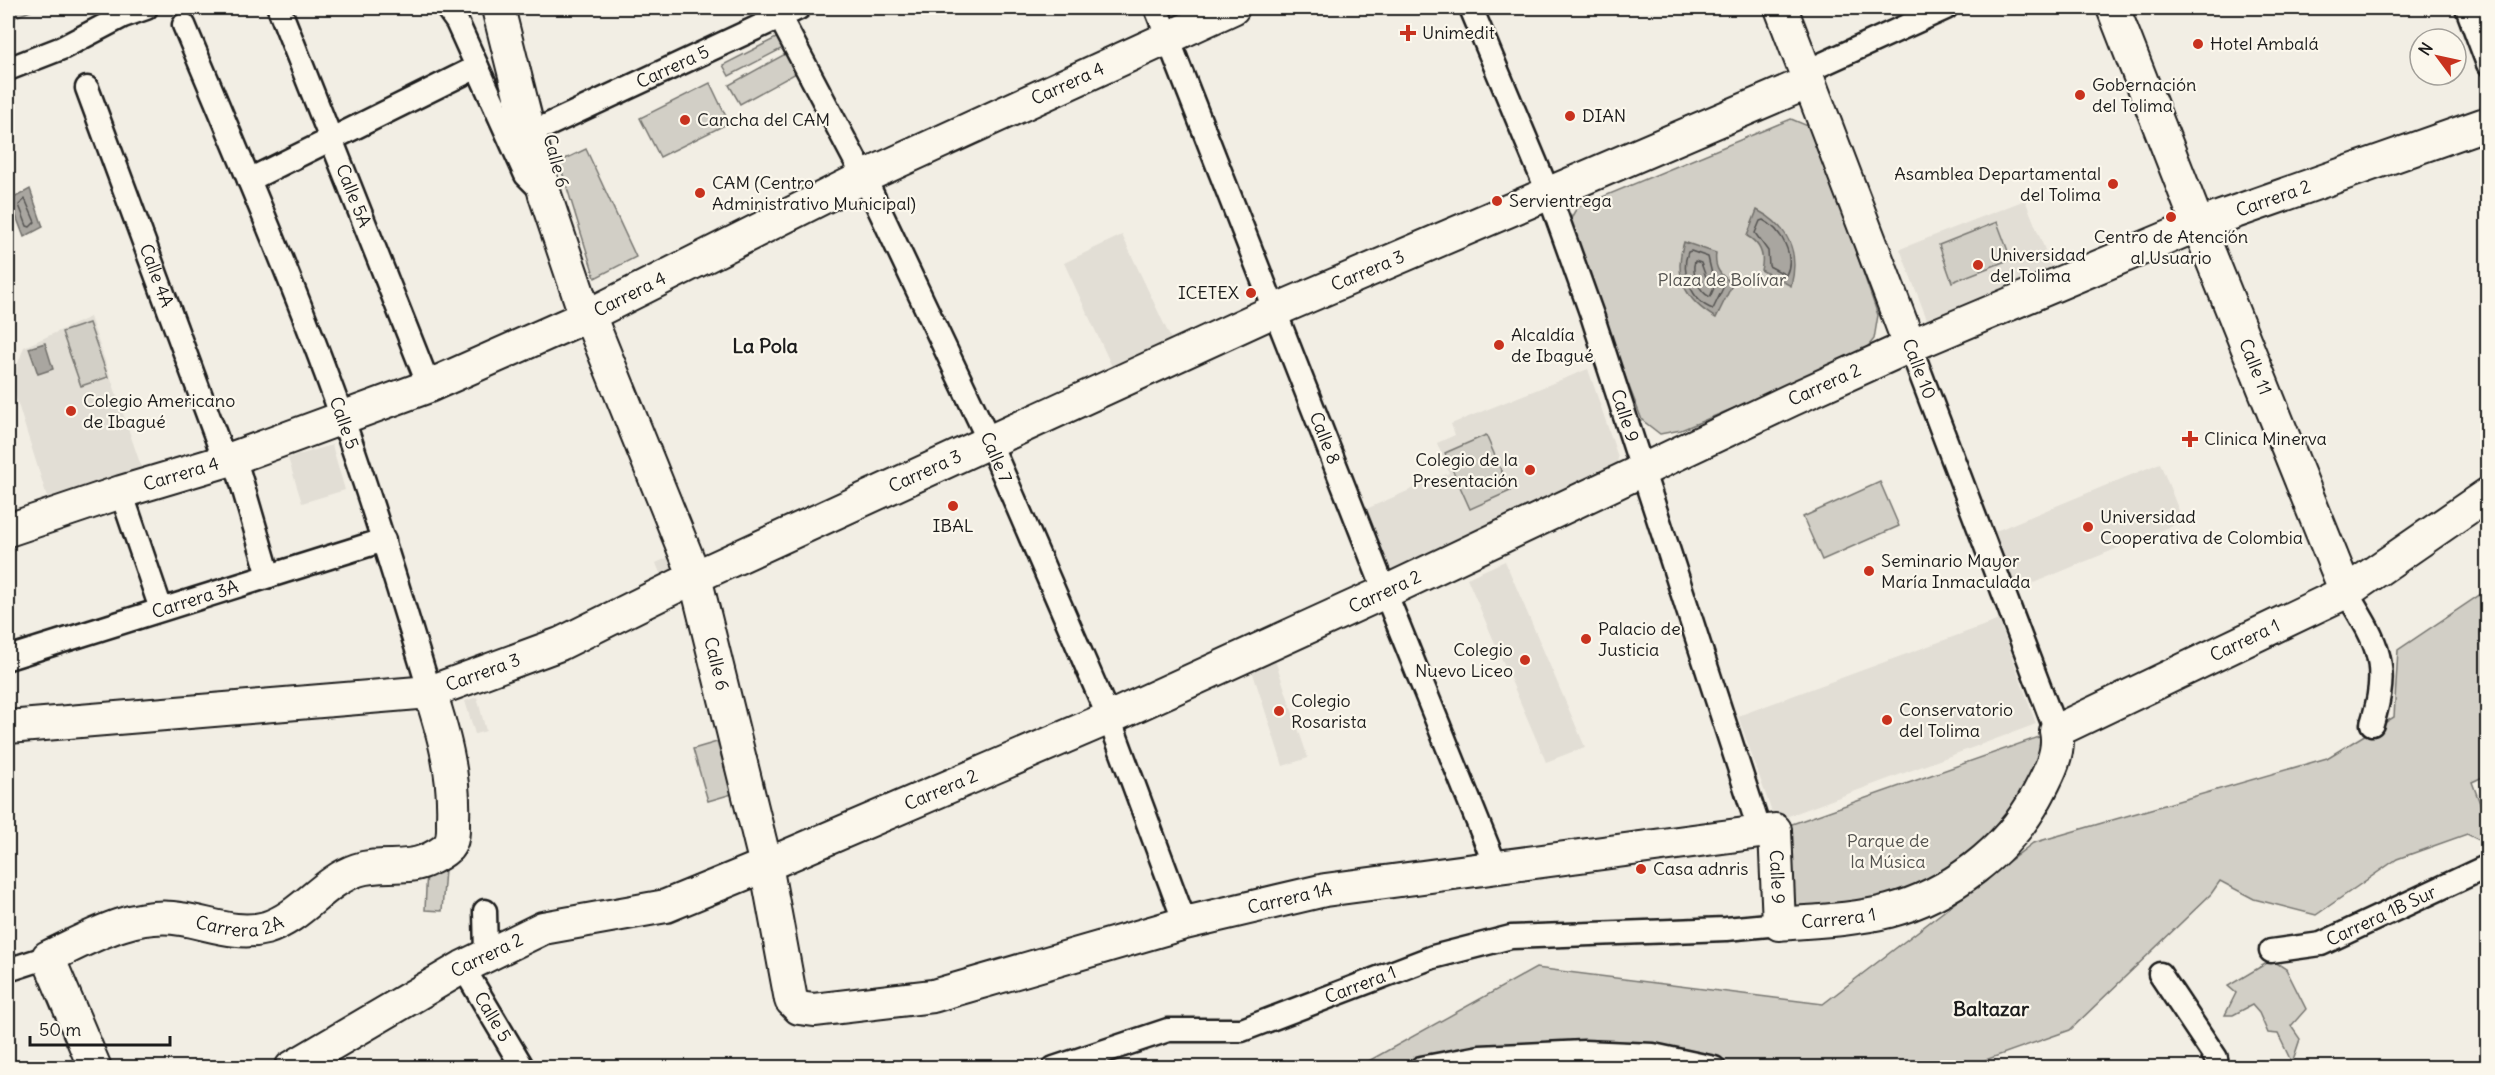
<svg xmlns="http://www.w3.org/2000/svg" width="2495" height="1075" font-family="Delius,sans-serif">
	<rect width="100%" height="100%" fill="#f2eee4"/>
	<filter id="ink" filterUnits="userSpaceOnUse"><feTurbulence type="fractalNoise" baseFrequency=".0167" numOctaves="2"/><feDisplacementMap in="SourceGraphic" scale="12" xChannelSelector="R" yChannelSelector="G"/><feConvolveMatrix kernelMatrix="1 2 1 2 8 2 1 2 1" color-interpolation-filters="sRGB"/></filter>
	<g filter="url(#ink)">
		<g fill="#e2ded5">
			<polygon points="2025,200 2057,280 1931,330 1900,249"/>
			<polygon points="1122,235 1173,343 1114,371 1064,263"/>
			<polygon points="90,317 143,472 49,503 11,382 24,347"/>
			<polygon points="1588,369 1618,457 1617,466 1610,471 1389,571 1364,510 1449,473 1437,443 1455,435 1451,424"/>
			<polygon points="332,445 345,490 302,503 288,458"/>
			<polygon points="2160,463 2183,521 2014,591 1991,533"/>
			<polygon points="678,553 686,573 664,583 656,563"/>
			<polygon points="1505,561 1585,747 1546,762 1467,578"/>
			<polygon points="1999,620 2036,724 1775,821 1738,716"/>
			<polygon points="1273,654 1308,758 1283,766 1250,664"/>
			<polygon points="477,697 486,731 475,734 465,701"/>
		</g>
		<g fill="#d2cfc6" stroke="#777671" stroke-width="1.5">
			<polygon points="8,8 38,8 8,20"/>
			<polygon points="778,37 783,48 729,76 723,65"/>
			<polygon points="789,52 800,71 740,104 729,85"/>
			<polygon points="710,83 729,123 660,157 640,118"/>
			<path d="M1791,119L1808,126L1817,141L1878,315L1874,339L1860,356L1681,430L1660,434L1642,420L1572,239C1568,226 1569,218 1578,207Z"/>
			<polygon points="586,149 636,257 595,278 559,162"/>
			<polygon points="1997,222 2011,259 1952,282 1939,245"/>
			<polygon points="89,323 108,377 81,386 62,332"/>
			<polygon points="1486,435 1510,491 1470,509 1445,453"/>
			<polygon points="1880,482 1899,526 1822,560 1803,517"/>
			<polygon points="2487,590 2487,775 2472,782 2487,822 2487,844 2467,834 2397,859 2316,915 2254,899 2220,881 2211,894 2070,1030 1963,1068 1356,1068 1536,968 1823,1004 2033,843 2327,758 2394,717 2398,650"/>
			<polygon points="2056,731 2051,765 1949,885 1779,924 1775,830"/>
			<polygon points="717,742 732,794 708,801 693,749"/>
			<polygon points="427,869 445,869 442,911 425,910"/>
			<polygon points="2272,960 2286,969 2306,1009 2291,1026 2300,1039 2292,1063 2278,1034 2268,1033 2259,1013 2252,1005 2233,1015 2225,1015 2236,993 2228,986"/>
		</g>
		<g fill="#a9a6a0" stroke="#716f6b" stroke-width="1.5">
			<polygon points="30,189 43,227 24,237 10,200"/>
			<path d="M1757,210C1788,226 1800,252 1791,286L1761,270C1765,255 1761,244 1747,236Z"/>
			<path d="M1684,242L1716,253C1714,268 1720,276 1733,283L1716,318C1685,300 1673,277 1684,242Z"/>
			<polygon points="45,343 53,369 38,374 29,348"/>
		</g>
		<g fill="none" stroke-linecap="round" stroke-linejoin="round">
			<g stroke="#545351" stroke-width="1.5">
				<polygon points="25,199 35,222 30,227 27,226 19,205"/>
				<path d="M1763,220C1781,229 1796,256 1786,275L1769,266L1768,251L1755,233L1760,221Z"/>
				<path d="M1691,251L1708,257L1712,274L1724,286L1713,309C1692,302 1680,272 1688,252Z"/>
				<path d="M1695,261L1701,263L1706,277L1714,288L1710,297C1699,292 1691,273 1695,261Z"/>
			</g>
			<defs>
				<g id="street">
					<path id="s1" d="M279,8L429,386"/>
					<polyline points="447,8 457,22 526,175 538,187"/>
					<path id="s2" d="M775,8L864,177L989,441L1109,718L1185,923"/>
					<path id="s3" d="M1156,8L1385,592L1496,867"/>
					<path id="s4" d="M1471,8L1548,192L1593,318L1760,832"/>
					<polyline points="2467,8 2488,64"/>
					<path id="s5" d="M184,25C239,156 295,286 343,420C375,509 402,601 430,692"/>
					<polyline points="8,69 62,48 123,16 146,8"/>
					<polyline points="1805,72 1946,8"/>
					<path id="s6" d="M87,88L225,461"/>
					<path id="s7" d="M546,126L799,8"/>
					<polyline points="249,180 477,67"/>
					<polyline points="1910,346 2056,731"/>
					<polyline points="234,456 269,576"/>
					<polyline points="121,492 161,609"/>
					<path d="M2346,592C2377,643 2391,663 2372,724"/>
					<path id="s8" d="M8,658L384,540"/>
					<polyline points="485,911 486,955"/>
					<path id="s9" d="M2271,951L2321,944L2488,866"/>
					<path id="s10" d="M463,967L523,1068"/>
					<polyline points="8,970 48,957"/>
					<polyline points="2160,974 2216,1058 2217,1068"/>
					<path id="s11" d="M1054,1068L1168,1030H1242L1433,957L1511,937L1726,929L1779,924"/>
					<polyline points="1421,1068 1480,1057 1584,1052 1653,1055 1714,1068"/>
				</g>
				<g id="secondary">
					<path id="s12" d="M498,8L545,195L582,305L589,315L695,577L766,865L791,1000L799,1008L814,1010L933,996L1185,923L1325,890L1775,830L1779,924C1815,921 1853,920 1889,911C1949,895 2008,851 2037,796C2047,777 2061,753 2056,731L2346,592L2488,494"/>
					<polyline points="1781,8 1910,346"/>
					<path id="s13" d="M2113,8L2198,225L2346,592"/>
					<path id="s14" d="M8,530L121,492L225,461L429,386L589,315L864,177L1233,8"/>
					<path id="s15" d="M8,727L430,692L560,644L695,577L1276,310L1809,82"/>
					<path id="s16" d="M95,1068L48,957C89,938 133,911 181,919C209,923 237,936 266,928C302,917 322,882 357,870C379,862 404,870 425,861C432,858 443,852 448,847C454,840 453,829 453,820C455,775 444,735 430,692"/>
					<path id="s17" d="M291,1068L463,967L543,928L666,906L766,865L1109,718L1385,592L1791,400L1910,346L2198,225L2488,123"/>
				</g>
			</defs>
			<use href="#street" stroke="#1c1c1c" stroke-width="27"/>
			<use href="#secondary" stroke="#1c1c1c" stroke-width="36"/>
			<use href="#street" stroke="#fbf7ec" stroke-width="22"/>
			<use href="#secondary" stroke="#fbf7ec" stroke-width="32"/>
		</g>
	</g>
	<g fill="#c8321e" stroke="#fbf7ec" stroke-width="2">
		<path d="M1405 24h6v6h6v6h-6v6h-6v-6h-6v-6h6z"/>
		<circle cx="2198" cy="44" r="6"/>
		<circle cx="2080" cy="95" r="6"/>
		<circle cx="1570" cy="116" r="6"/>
		<circle cx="685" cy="120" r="6"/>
		<circle cx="2113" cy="184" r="6"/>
		<circle cx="700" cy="193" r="6"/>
		<circle cx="1497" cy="201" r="6"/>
		<circle cx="2171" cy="217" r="6"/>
		<circle cx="1978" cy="265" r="6"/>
		<circle cx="1251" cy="293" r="6"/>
		<circle cx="1499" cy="345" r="6"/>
		<circle cx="71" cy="411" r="6"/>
		<path d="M2187 430h6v6h6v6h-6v6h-6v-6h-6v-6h6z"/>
		<circle cx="1530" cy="470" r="6"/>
		<circle cx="953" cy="506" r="6"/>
		<circle cx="2088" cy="527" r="6"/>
		<circle cx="1869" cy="571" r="6"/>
		<circle cx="1586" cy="639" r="6"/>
		<circle cx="1525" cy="660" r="6"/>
		<circle cx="1279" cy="711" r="6"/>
		<circle cx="1887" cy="720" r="6"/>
		<circle cx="1641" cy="869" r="6"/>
	</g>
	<g text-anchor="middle" stroke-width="4.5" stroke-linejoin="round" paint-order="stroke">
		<g font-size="18" fill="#1c1c1c" stroke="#fbf7ec" text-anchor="start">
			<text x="1422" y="39">Unimedit</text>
			<text x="2210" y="50">Hotel Ambalá</text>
			<text x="2092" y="91">Gobernación<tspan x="2092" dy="21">del Tolima</tspan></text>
			<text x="1582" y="122">DIAN</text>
			<text x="697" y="126">Cancha del CAM</text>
			<text x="2101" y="180" text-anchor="end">Asamblea Departamental<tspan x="2101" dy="21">del Tolima</tspan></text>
			<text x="712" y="189">CAM (Centro<tspan x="712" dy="21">Administrativo Municipal)</tspan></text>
			<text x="1509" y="207">Servientrega</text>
			<text x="2171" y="243" text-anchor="middle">Centro de Atención<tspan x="2171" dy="21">al Usuario</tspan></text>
			<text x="1990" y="261">Universidad<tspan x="1990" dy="21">del Tolima</tspan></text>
			<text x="1239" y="299" text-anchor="end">ICETEX</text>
			<text x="1511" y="341">Alcaldía<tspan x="1511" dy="21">de Ibagué</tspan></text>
			<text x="83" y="407">Colegio Americano<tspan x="83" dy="21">de Ibagué</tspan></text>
			<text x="2204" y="445">Clinica Minerva</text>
			<text x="1518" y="466" text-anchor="end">Colegio de la<tspan x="1518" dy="21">Presentación</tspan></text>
			<text x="2100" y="523">Universidad<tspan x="2100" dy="21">Cooperativa de Colombia</tspan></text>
			<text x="953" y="532" text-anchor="middle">IBAL</text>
			<text x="1881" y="567">Seminario Mayor<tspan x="1881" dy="21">María Inmaculada</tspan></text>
			<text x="1598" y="635">Palacio de<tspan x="1598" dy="21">Justicia</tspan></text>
			<text x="1513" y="656" text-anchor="end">Colegio<tspan x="1513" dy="21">Nuevo Liceo</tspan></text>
			<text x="1291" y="707">Colegio<tspan x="1291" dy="21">Rosarista</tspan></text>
			<text x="1899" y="716">Conservatorio<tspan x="1899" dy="21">del Tolima</tspan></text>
			<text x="1653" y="875">Casa adnris</text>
		</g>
		<g font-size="18" fill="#1c1c1c" stroke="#fbf7ec">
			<text dy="6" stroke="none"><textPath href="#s7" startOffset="140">Carrera 5</textPath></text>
			<text dy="6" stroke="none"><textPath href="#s14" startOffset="1152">Carrera 4</textPath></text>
			<text transform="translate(556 161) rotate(75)" y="6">Calle 6</text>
			<text dy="6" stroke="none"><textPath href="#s1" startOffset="202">Calle 5A</textPath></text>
			<text dy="6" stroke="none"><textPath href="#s17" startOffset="2170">Carrera 2</textPath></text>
			<text dy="6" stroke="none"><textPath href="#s15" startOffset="1452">Carrera 3</textPath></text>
			<text dy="6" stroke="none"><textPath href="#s6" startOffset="200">Calle 4A</textPath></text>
			<text dy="6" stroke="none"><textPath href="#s14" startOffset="666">Carrera 4</textPath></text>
			<text dy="6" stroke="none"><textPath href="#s13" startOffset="386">Calle 11</textPath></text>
			<text transform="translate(1919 369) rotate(69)" y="6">Calle 10</text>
			<text dy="6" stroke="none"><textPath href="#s17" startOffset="1684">Carrera 2</textPath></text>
			<text dy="6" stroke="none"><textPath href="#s4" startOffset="436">Calle 9</textPath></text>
			<text dy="6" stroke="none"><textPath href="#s5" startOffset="429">Calle 5</textPath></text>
			<text dy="6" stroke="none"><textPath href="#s3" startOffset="462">Calle 8</textPath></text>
			<text dy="6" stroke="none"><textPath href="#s2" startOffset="501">Calle 7</textPath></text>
			<text dy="6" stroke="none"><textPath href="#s15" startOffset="966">Carrera 3</textPath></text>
			<text dy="6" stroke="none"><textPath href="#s14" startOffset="182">Carrera 4</textPath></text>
			<text dy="6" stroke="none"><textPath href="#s17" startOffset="1198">Carrera 2</textPath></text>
			<text dy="6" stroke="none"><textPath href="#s8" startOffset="196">Carrera 3A</textPath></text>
			<text dy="6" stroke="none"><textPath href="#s12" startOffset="2720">Carrera 1</textPath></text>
			<text dy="6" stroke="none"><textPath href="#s12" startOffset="693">Calle 6</textPath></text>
			<text dy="6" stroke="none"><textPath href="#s15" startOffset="480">Carrera 3</textPath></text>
			<text dy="6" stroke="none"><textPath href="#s17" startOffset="712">Carrera 2</textPath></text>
			<text dy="6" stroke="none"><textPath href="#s12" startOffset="2091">Calle 9</textPath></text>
			<text dy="6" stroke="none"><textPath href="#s12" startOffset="1554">Carrera 1A</textPath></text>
			<text dy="6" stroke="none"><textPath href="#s9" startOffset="117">Carrera 1B Sur</textPath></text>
			<text dy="6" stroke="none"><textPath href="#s12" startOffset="2198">Carrera 1</textPath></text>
			<text dy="6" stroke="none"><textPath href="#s16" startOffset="321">Carrera 2A</textPath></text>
			<text dy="6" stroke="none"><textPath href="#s17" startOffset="226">Carrera 2</textPath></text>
			<text dy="6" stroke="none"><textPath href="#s11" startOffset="321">Carrera 1</textPath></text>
			<text dy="6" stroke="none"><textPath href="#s10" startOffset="58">Calle 5</textPath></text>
		</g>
		<g font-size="18" fill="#53524f" stroke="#fbf7ec">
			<text x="1722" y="286">Plaza de Bolívar</text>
			<text x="1888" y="847">Parque de<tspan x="1888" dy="21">la Música</tspan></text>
		</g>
		<g font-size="20" font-weight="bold" fill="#1c1c1c" stroke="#fbf7ec">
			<text x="765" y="353">La Pola</text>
			<text x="1991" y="1016">Baltazar</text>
		</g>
	</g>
	<rect width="2495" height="1075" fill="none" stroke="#fbf7ec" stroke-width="30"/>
	<rect x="15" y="15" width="2465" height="1045" fill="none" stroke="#1c1c1c" stroke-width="2" filter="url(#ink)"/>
	<g transform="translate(2438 57) rotate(303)"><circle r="28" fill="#fbf7ec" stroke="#a29f99" stroke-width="1.5"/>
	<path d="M0-4.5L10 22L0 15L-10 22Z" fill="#c8321e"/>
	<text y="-9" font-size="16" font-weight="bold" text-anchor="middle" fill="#1c1c1c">N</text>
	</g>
	<path d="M30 1036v9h140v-9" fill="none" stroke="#1c1c1c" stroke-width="3"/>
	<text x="39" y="1036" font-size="18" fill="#1c1c1c" stroke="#fbf7ec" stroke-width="4.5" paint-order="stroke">50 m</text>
</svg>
